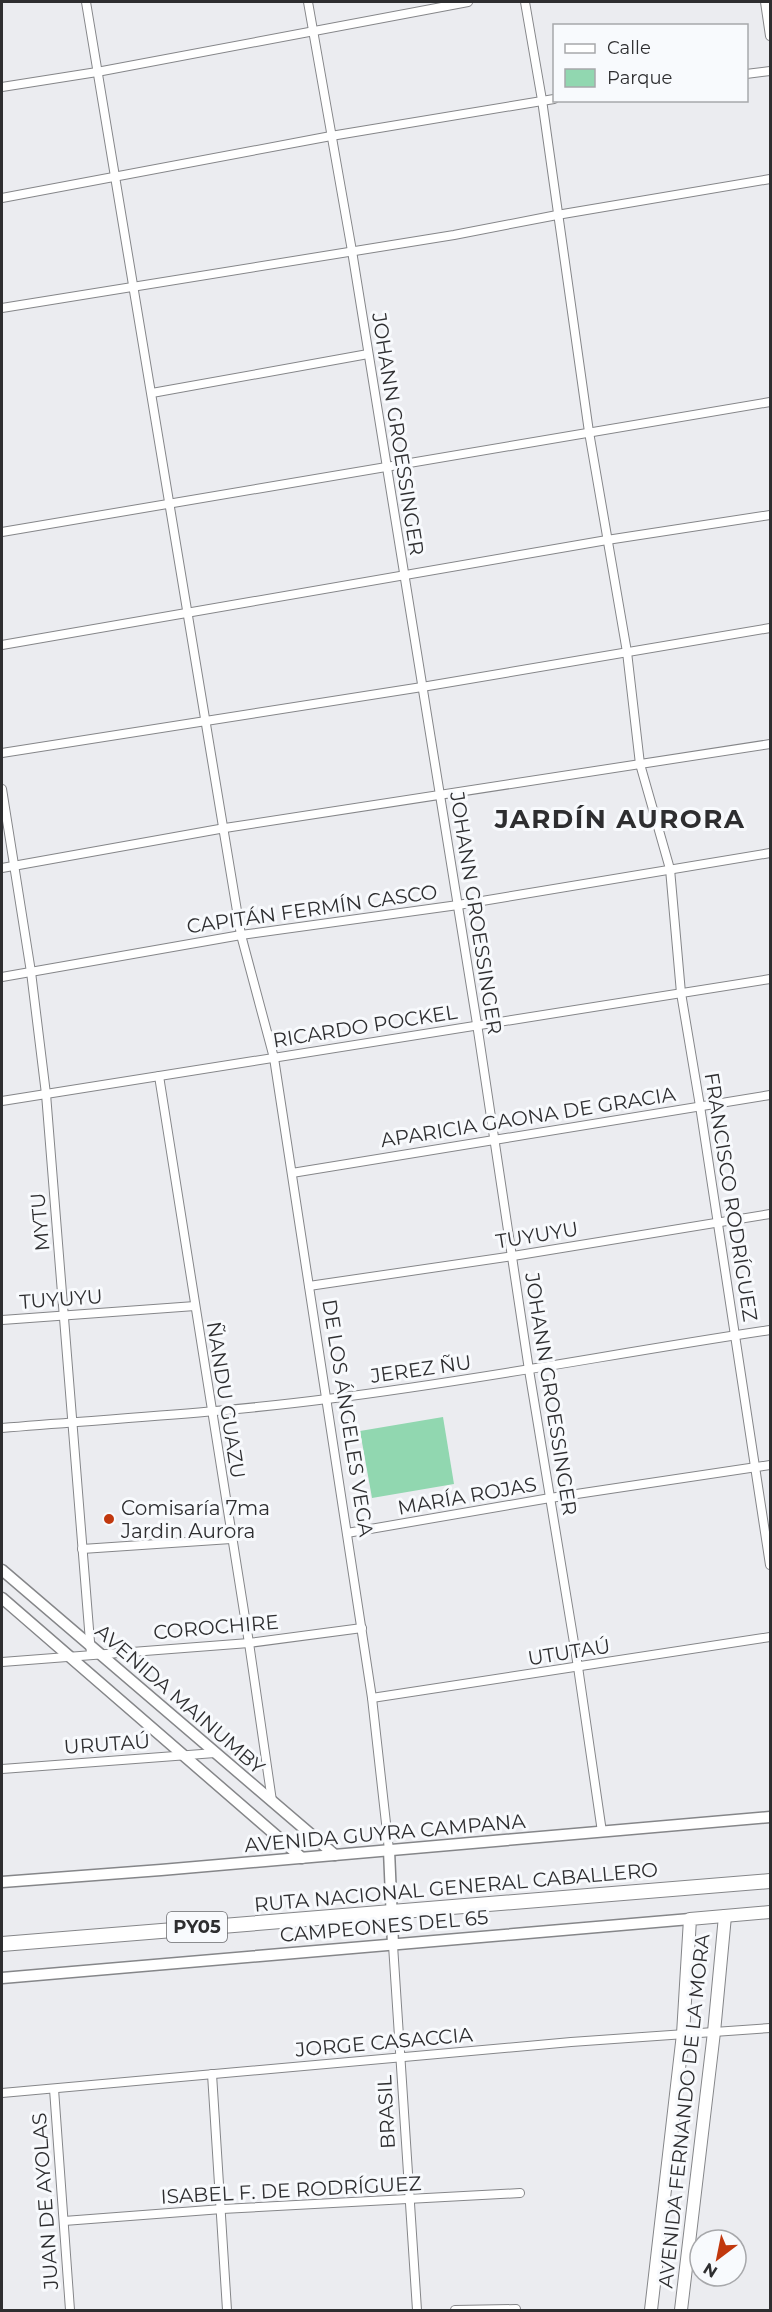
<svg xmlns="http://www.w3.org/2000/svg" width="772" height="2312" font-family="Montserrat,sans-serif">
	<rect width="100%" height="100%" fill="#ebecf0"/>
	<polygon fill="#91d7b0" points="443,1417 454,1484 372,1498 360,1431"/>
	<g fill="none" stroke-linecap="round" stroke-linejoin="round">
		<defs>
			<g id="minor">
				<polyline points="86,2 241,935 274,1058 372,1698 389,1850"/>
				<polyline points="308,2 352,251 477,1024 529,1370 578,1667 602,1832"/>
				<polyline points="525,2 542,100 589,432 627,652 640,764 670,869 681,993 700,1106 770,1565"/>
				<polyline points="765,2 770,36"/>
				<polyline points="746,74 770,71"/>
				<polyline points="2,87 97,72 468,2"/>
				<polyline points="2,198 331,136 554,99"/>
				<polyline points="2,308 454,235 557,215 770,179"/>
				<polyline points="152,393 368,354"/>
				<polyline points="2,532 770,402"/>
				<polyline points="2,645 607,540 770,515"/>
				<polyline points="2,753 422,687 770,628"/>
				<polyline points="2,789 31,972 46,1094 91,1654"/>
				<polyline points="2,868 225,828 770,744"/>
				<polyline points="2,977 241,935 458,905 770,853"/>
				<polyline points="159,1076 249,1643 272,1801"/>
				<polyline points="2,1101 770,979"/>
				<polyline points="292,1173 770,1095"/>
				<polyline points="309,1286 513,1256 770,1214"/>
				<polyline points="2,1320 195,1306"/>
				<path d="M2,1428C110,1419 219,1413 327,1399C475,1381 622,1352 770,1330"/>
				<polyline points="347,1533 550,1498 770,1465"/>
				<polyline points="82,1549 231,1539"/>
				<polyline points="2,1662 249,1643 362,1628"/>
				<polyline points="372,1698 770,1637"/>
				<polyline points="2,1769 215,1753"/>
				<polyline points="393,1945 417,2310"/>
				<polyline points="212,2074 227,2310"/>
				<polyline points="54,2089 70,2310"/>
				<polyline points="2,2093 571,2042 770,2028"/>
				<polyline points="64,2221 222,2209 520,2193"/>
				<polyline points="455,2310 516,2309"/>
			</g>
			<g id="tertiary">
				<polyline points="2,1570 335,1855"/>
				<polyline points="2,1598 302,1858"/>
				<polyline points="389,1850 393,1945"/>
				<polyline points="2,1882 161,1870 770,1817"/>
				<polyline points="2,1978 690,1919"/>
			</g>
			<g id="secondary">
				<polyline points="651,2310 683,2034 690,1919 770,1912"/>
				<polyline points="681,2310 714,2032 725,1916"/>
			</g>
			<polyline id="trunk" points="2,1944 770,1881"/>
		</defs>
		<use href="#minor" stroke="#858689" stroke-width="10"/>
		<use href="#tertiary" stroke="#858689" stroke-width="13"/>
		<use href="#secondary" stroke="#858689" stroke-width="14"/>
		<use href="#trunk" stroke="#858689" stroke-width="16"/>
		<use href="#minor" stroke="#fff" stroke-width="8"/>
		<use href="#tertiary" stroke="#fff" stroke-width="10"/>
		<use href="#secondary" stroke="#fff" stroke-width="12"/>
		<use href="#trunk" stroke="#fff" stroke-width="14"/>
	</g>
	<circle fill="#c1380e" stroke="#f8fafd" stroke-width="2" cx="109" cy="1519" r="6"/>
	<g text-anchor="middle" stroke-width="6" stroke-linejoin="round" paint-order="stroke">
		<rect fill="#f8fafd" stroke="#6b6b6e" stroke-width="1.5" x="167" y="1912" width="60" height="30" rx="4.5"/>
		<g font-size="18" font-weight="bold" fill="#2e2e30">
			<text x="197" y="1933">PY05</text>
		</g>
		<g font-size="20" fill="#2e2e30" stroke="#f8fafd">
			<text transform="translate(398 434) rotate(81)" y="7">JOHANN GROESSINGER</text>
			<text transform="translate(312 909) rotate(-8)" y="7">CAPITÁN FERMÍN CASCO</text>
			<text transform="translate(476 913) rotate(81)" y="7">JOHANN GROESSINGER</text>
			<text transform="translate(365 1026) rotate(-9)" y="7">RICARDO POCKEL</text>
			<text transform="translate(528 1117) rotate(-9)" y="7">APARICIA GAONA DE GRACIA</text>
			<text transform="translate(731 1197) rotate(81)" y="7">FRANCISCO RODRÍGUEZ</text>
			<text transform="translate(40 1222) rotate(-95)" y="7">MYTU</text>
			<text transform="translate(537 1235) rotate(-9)" y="7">TUYUYU</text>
			<text transform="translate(61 1299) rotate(-4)" y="7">TUYUYU</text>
			<text transform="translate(421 1369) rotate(-8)" y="7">JEREZ ÑU</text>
			<text transform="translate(551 1394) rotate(81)" y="7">JOHANN GROESSINGER</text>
			<text transform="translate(226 1400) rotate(81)" y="7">ÑANDU GUAZU</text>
			<text transform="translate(348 1418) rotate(81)" y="7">DE LOS ÁNGELES VEGA</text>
			<text transform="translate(467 1496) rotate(-10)" y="7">MARÍA ROJAS</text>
			<text transform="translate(216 1627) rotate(-5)" y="7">COROCHIRE</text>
			<text transform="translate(569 1652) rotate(-9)" y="7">UTUTAÚ</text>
			<text transform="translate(180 1699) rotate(41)" y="7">AVENIDA MAINUMBY</text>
			<text transform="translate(107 1744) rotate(-4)" y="7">URUTAÚ</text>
			<text transform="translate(385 1833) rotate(-5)" y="7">AVENIDA GUYRA CAMPANA</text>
			<text transform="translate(456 1887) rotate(-5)" y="7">RUTA NACIONAL GENERAL CABALLERO</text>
			<text transform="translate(384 1926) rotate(-5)" y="7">CAMPEONES DEL 65</text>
			<text transform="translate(384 2042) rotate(-5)" y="7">JORGE CASACCIA</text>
			<text transform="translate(684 2111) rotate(-84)" y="7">AVENIDA FERNANDO DE LA MORA</text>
			<text transform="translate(386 2112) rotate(-93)" y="7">BRASIL</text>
			<text transform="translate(291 2190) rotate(-3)" y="7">ISABEL F. DE RODRÍGUEZ</text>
			<text transform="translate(45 2201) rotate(-94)" y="7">JUAN DE AYOLAS</text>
		</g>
		<g font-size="20" fill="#2e2e30" stroke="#f8fafd" text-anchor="start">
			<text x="121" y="1515">Comisaría 7ma<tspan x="121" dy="23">Jardin Aurora</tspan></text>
		</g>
		<g font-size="26" font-weight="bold" letter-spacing="1.5" fill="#2e2e30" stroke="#f8fafd">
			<text x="620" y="828">JARDÍN AURORA</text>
		</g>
	</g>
	<rect width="772" height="2312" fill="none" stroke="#2e2e30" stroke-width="6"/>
	<rect x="553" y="24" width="195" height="78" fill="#f8fafd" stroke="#a7a8ab" stroke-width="1.5"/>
	<rect x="565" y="44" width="30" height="9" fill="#ffffff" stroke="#a7a8ab" stroke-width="1.5"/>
	<text x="607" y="54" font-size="18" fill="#2e2e30">Calle</text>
	<rect x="565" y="69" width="30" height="18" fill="#91d7b0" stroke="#a7a8ab" stroke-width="1.5"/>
	<text x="607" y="84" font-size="18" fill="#2e2e30">Parque</text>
	<g transform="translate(718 2258) rotate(212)"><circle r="28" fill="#f8fafd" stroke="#a7a8ab" stroke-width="1.5"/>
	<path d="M0-4.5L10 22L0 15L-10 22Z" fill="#c1380e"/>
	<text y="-9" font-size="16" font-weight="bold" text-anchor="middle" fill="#2e2e30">N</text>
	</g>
</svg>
